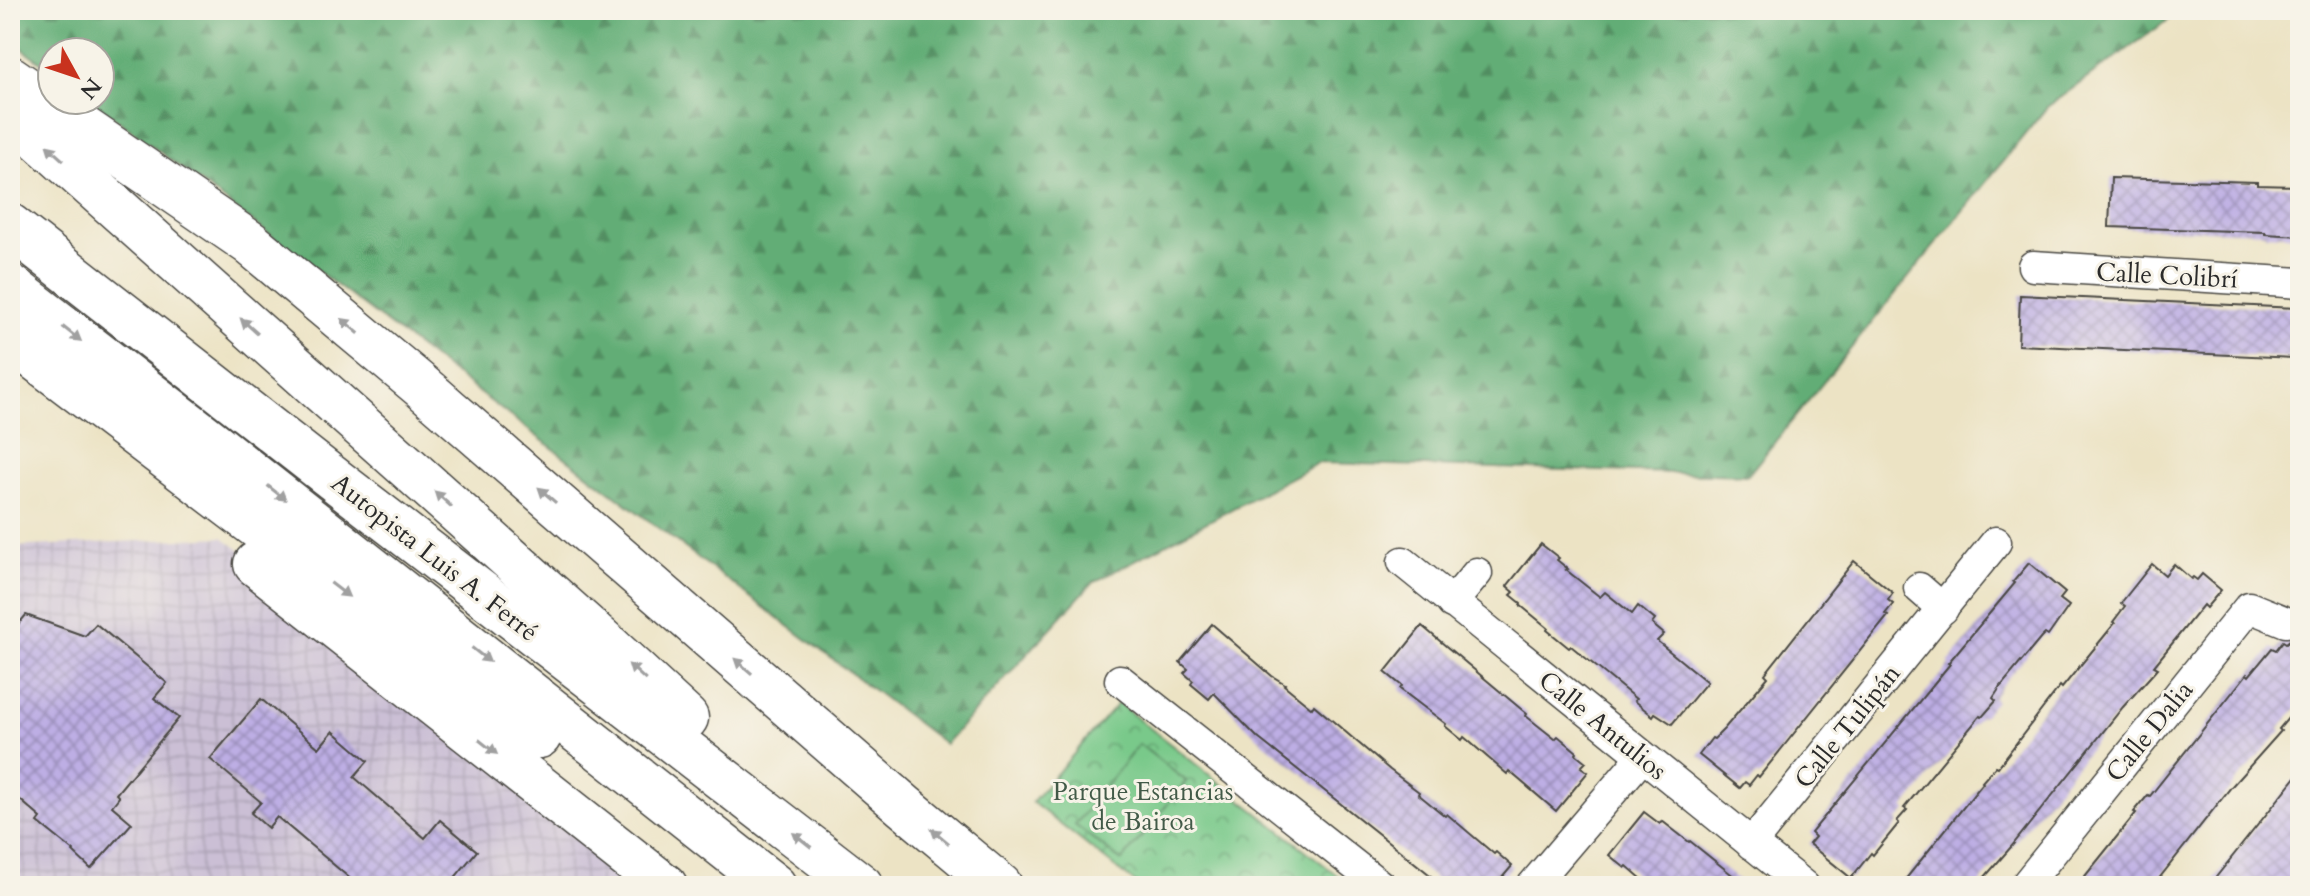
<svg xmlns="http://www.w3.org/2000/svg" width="2310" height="896" font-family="Cardo,serif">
	<defs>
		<pattern id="industrial-grid" width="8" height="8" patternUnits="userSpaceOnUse" patternTransform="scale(2)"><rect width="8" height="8" fill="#cbbfd5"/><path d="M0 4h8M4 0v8" fill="none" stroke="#aea4b7"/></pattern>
		<pattern id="forest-firs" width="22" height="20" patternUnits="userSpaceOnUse" patternTransform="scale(2)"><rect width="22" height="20" fill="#62ad76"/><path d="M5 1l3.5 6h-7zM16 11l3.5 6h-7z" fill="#518d61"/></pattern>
		<pattern id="park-crowns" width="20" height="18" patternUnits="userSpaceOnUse" patternTransform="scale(2)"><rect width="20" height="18" fill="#79c98a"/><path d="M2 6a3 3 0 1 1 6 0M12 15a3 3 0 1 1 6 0" fill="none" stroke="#63a371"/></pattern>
		<pattern id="building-cross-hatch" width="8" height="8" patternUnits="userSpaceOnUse" patternTransform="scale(2)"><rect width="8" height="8" fill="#bdaee4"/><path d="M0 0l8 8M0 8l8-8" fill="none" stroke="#9a8eb9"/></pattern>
	</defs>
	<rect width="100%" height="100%" fill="#f7f3e8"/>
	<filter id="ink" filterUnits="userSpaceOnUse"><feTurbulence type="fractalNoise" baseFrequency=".0125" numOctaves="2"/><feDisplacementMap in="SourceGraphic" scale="16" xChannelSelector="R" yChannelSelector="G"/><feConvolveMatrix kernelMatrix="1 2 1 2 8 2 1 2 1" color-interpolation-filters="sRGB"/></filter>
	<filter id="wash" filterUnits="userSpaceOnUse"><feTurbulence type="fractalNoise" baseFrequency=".006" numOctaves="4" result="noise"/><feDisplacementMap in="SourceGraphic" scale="32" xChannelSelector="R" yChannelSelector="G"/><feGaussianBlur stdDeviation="1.8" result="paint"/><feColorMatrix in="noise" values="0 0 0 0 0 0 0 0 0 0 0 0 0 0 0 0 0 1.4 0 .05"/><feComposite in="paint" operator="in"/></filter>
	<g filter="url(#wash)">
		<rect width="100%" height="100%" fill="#ece3c4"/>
		<polygon fill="url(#industrial-grid)" points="223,537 644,855 674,886 10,886 10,547"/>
		<polygon fill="url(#forest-firs)" stroke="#466c50" stroke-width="2" points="10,10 2182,10 2047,107 1748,475 1318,463 1092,583 945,744 91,100 100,100 100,52 52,52 52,71 10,39"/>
		<polygon fill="url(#park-crowns)" stroke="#527a5a" stroke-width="2" points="1118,703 1351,886 1139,886 1032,802"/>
		<polygon fill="#79c98a" stroke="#527a5a" stroke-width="2" points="1139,744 1186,781 1122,861 1075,825"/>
		<g id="blocks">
			<g fill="url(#building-cross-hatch)">
				<polygon points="2111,178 2257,182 2257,185 2300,186 2300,236 2265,234 2265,232 2109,227"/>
				<polygon points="2020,295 2296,308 2294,358 2018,345"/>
				<polygon points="1541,544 1559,558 1557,560 1568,569 1566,570 1600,597 1605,592 1632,614 1638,606 1655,620 1652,624 1664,634 1657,641 1707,682 1672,724 1655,713 1653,716 1634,701 1636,699 1571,646 1569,648 1547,630 1548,628 1520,605 1521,603 1511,595 1514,592 1507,586"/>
				<polygon points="1854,561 1893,593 1888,600 1893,604 1885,614 1888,616 1759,777 1757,775 1749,785 1745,782 1740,788 1699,755 1712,738 1714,739 1724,729 1768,677 1765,674"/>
				<polygon points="2029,563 2065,593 2060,599 2069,606 2048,636 2045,634 2041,638 2001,686 1993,698 1996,701 1982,717 1980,716 1904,808 1907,810 1897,821 1899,823 1873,855 1871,853 1851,878 1809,844 1815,837 1811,833 1950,664 1948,663 2015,583 2013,582"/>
				<polygon points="2152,564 2165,575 2174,564 2191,579 2193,577 2197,580 2202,574 2221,590 2206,608 2203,605 2154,666 2158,668 2123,707 2011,847 1977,886 1900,886 1983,783 1982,782 1996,766 1998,767 2060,686 2062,688 2115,623 2113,622 2125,606 2121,603"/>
				<polygon points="26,615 85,636 96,624 167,683 154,698 179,718 116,794 119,797 112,806 132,823 91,869 73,852 74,851 38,822 41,818 10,791 10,634"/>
				<polygon points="1212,624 1272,676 1285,684 1284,685 1312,708 1314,705 1390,770 1419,792 1418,794 1445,816 1447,814 1494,854 1496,852 1512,866 1495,886 1444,886 1258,738 1214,693 1209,699 1191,684 1193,681 1184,673 1188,669 1180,662"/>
				<polygon points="1422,626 1527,714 1526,716 1555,739 1558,736 1577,752 1576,754 1586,762 1581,767 1588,772 1556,811 1509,771 1507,774 1464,737 1462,740 1445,726 1446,724 1400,689 1402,686 1385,672"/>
				<polygon points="2300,632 2300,704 2279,729 2281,731 2232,786 2153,886 2077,886 2136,813 2134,812 2148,795 2150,796 2247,674 2249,676 2272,648 2276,650 2283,641 2286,643"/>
				<polygon points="261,699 319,748 333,731 368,761 354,777 425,838 440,820 477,851 448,886 359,886 277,817 268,828 251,813 261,802 210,759"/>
				<polygon points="2300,772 2300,874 2290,886 2209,886"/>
				<polygon points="1644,812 1660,824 1662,821 1689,842 1690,841 1746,886 1650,886 1627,866 1625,868 1609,855"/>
			</g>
		</g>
	</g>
	<g filter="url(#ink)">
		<use href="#blocks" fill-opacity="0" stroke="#484742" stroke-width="2"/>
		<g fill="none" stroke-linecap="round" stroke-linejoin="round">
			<defs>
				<g id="minor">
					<polyline points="2033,266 2300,283"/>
					<polyline points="1403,562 1804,886"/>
					<polyline points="1919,588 1943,609"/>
					<polyline points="1452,603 1477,573"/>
					<polyline points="1120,680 1381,886"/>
					<polyline points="1751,844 1996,542"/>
					<polyline points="1532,886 1642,757"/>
					<polyline points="2025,886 2249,607 2286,622"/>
				</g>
				<g id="highway">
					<polyline points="10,78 250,243 420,385 904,806 1000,886"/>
					<polyline points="10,113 608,646 686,718"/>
					<polyline points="10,226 326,473 861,886"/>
					<polyline points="10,286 214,444 774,886"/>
					<polyline points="10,339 421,651 539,736"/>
					<polyline points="256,564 665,886"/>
				</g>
			</defs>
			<use href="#minor" stroke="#484742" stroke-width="33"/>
			<use href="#highway" stroke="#484742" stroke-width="47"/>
			<use href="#minor" stroke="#fff" stroke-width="30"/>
			<use href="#highway" stroke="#fff" stroke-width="44"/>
		</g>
		<defs><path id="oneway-solid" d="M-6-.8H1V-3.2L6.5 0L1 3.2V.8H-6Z" transform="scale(2)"/></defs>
		<g fill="#a0a0a0">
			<use href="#oneway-solid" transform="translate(55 153) rotate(-138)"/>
			<use href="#oneway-solid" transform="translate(249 326) rotate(-138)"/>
			<use href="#oneway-solid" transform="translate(350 326) rotate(-140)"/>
			<use href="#oneway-solid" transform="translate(72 334) rotate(38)"/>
			<use href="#oneway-solid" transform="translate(277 493) rotate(38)"/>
			<use href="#oneway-solid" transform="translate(547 495) rotate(-139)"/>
			<use href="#oneway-solid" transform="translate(443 499) rotate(-138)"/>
			<use href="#oneway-solid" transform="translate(340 590) rotate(37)"/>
			<use href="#oneway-solid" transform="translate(481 655) rotate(38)"/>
			<use href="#oneway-solid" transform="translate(743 666) rotate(-139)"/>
			<use href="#oneway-solid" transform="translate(637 672) rotate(-137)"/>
			<use href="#oneway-solid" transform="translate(488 747) rotate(38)"/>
			<use href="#oneway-solid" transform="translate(940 836) rotate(-140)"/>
			<use href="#oneway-solid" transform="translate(802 840) rotate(-142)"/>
		</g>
	</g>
	<g text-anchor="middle" stroke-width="6" stroke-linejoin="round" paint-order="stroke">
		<g font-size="26" fill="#2b2b2b" stroke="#f7f3e8">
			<text transform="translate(2167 275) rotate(3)" y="9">Calle Colibrí</text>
			<text transform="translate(435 557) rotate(38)" y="9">Autopista Luis A. Ferré</text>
			<text transform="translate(1603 725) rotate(39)" y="9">Calle Antulios</text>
			<text transform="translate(1847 726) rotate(-51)" y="9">Calle Tulipán</text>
			<text transform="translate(2149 731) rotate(-51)" y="9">Calle Dalia</text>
		</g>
		<g font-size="26" fill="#425a48" stroke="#f7f3e8">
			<text x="1143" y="800">Parque Estancias<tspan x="1143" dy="30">de Bairoa</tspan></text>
		</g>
	</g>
	<rect width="2310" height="896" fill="none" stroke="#f7f3e8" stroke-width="40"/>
	<g transform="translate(76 76) rotate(130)"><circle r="38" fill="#f7f3e8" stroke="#a5a39c" stroke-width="2"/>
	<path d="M0-6L14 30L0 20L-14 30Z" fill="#c8321e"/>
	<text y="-12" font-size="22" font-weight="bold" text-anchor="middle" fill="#2b2b2b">N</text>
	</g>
</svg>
